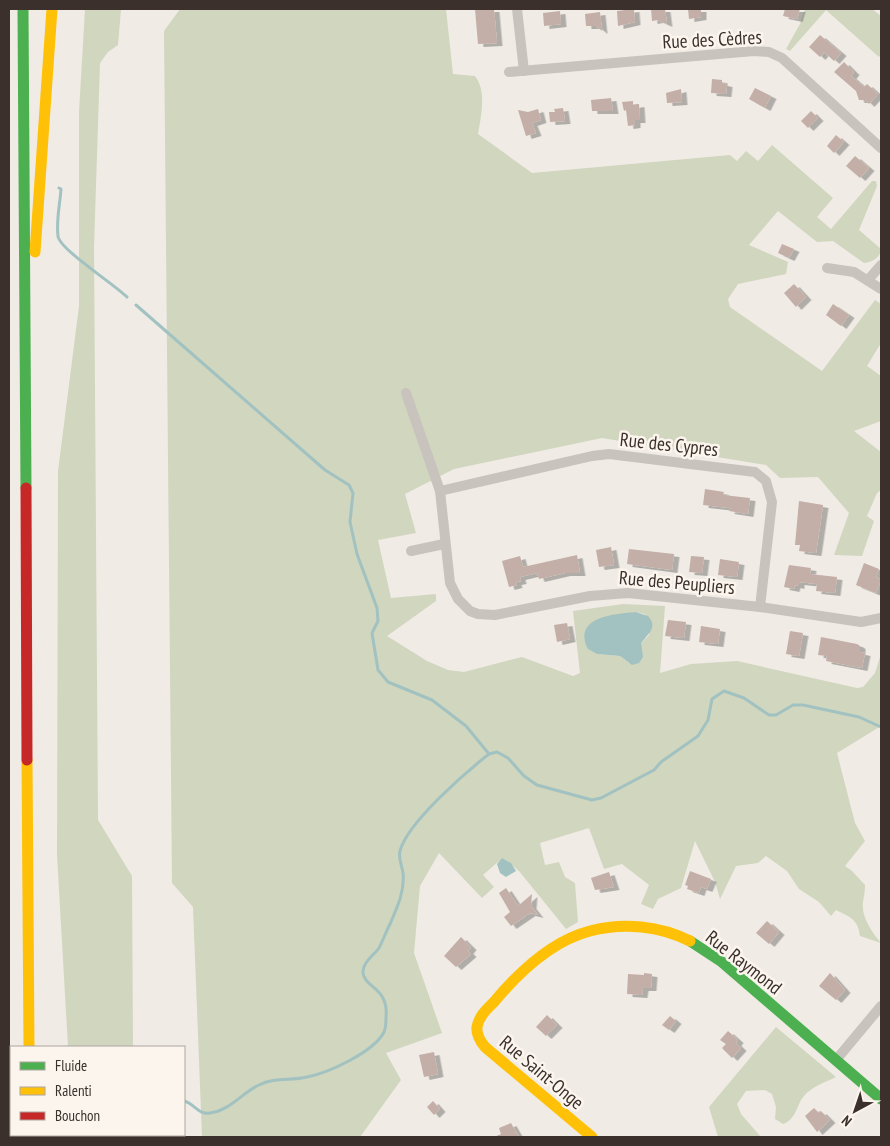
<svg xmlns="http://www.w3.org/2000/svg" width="890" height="1146" font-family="'PT Sans Narrow',sans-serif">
	<defs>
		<filter id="shadow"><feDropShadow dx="5.5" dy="3" stdDeviation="0" flood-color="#0004"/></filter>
	</defs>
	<rect width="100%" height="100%" fill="#f0ebe5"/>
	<g fill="#d1d6bf" fill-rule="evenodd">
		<polygon points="85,9 121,9 118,45 108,52 100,63 94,247 98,820 132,876 133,1047 68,1047 57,855 58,471 79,306 79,112"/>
		<path d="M180,9H446L453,74L475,76C487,91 481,116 478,134L532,173L730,155L737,161L746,151L758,161L772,145L833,198L817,217L831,229L872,181H876L877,186L859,230L881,249C881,257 871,263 864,263L833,241L817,242L778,211L749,245L788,262L786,274L738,284L728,299L730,307L822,371L875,300L881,304V343L867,366L881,376V421L854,431L881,452V490L877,493L867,516L874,521L862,556L834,555L849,513L818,477L780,478L766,465L602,438L454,469L405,494L416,533L378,540L391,598L436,594V601L387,636L427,661L448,670L464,672L522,657L573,676L580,673L573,611L623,604L665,606L660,673L691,664L737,661L857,688L863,687L875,673L881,654V726L837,753L855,823L865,841L845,866L852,871L865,885C865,892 864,896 863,902C861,917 872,932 881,943L860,936C858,919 850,917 836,910L831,916L819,902L799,889L787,871L766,856L758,863L736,866L720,899L715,882L695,841L681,888L658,899L653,909L641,904L649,885L622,864L604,869L589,828L540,843L545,865L559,862L565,877L575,883L578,922L566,929L519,871L506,860L499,861L483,875L494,887L482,898L439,853L420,886L414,953L442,1033L386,1053L401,1080L360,1137H202L193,907L172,883L164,31ZM636,612L645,614L649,635L641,643L629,663L620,656L597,654Z"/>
		<polygon points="805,9 872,9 881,16 881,54 879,57 826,10 790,51 786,49 800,24"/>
		<path d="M776,1027L836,1077C826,1082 811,1087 804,1096C796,1105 797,1119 783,1124L775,1119L776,1107L772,1094L765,1090L746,1091L737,1104L741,1114L761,1137H718L709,1107Z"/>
	</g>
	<g fill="#a1c2c1">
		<path d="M636,612L648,616C658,627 649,633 641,643L643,657L639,663L632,665L620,656L597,654L588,649C572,616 616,614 636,612Z"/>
		<polygon points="502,858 511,863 516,871 506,877 500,873 497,864"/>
	</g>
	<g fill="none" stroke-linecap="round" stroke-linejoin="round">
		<g stroke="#a1c2c1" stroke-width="3">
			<path d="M59,188L61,189C60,204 56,221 58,236C59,249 114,284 127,297"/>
			<polyline points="136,305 325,470 349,485 353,493 350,522 357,554 377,608 378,621 372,633 378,670 388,682 432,700 466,726 489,754"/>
			<path d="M184,1101C194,1103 198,1115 210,1113C229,1111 242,1093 259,1085C274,1077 291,1081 307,1077C328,1073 374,1052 384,1032C386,1028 386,1021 386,1017C389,988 365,988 363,973C362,963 374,955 379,948C383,940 386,932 390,924C397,908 405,891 403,873C402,866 398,858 400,851C407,823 466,772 489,754L497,752L508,758L524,776L537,785L592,800L601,798L654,770L661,762L698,736L708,720L712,699L724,691L744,698L769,715H776L793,705H803L859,717L881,727"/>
			<polyline points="100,1137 105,1135"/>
		</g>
	</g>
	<g fill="#c3afa7" filter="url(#shadow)">
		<polygon points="475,9 494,9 497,43 478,44"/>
		<polygon points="634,9 635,22 618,26 617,11"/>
		<polygon points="651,9 665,9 667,24 658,20 652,21"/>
		<polygon points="688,9 701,9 701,17 689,19"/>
		<polygon points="785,9 800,9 797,19 783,16"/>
		<polygon points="560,11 561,24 544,26 543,13"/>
		<polygon points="600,12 602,31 596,26 586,26 585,14"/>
		<polygon points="820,35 841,53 834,61 824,52 820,57 809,47"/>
		<polygon points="844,62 854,72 851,76 864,87 867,84 878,94 869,104 865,100 859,100 856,91 834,72"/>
		<polygon points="712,79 722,80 722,83 727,84 726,94 711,93"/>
		<polygon points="755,88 771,96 765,108 749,99"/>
		<polygon points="681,89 682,102 667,103 666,93"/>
		<polygon points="611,98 613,111 592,111 591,100"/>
		<polygon points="633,101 633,105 639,104 640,120 635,120 635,125 628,126 626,110 624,111 622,102"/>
		<polygon points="563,108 565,121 550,122 549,112 555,112 554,109"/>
		<polygon points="538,109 541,120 532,123 536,133 526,136 518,110 528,112"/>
		<polygon points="811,111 818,118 808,128 801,121"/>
		<polygon points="836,135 844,142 834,153 827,146"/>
		<polygon points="855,156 869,168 860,178 846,166"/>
		<polygon points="782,244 794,249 789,258 778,253"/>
		<polygon points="794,284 806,297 796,307 784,293"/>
		<polygon points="833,304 849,315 841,326 826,315"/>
		<polygon points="705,489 724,492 723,495 750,498 748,514 729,511 730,508 703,505"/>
		<polygon points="799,501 823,505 816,553 799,551 800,545 795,545"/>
		<polygon points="611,547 614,565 599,567 596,550"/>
		<polygon points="629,549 674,554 672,570 627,564"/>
		<polygon points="577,555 580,573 565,573 539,579 537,573 520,577 521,581 516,582 517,585 509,587 502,561 520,556 523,567"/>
		<polygon points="691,556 704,557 702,573 689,572"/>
		<polygon points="720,559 739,562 737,577 718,575"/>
		<polygon points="864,563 879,569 876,577 881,580 876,593 856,585"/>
		<polygon points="789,565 811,568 810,574 837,577 835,593 816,591 817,584 799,582 799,586 795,585 794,589 784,587"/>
		<polygon points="668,620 686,622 684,638 665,636"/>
		<polygon points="567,623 570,639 557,642 554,625"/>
		<polygon points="701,626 720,629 718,644 699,642"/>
		<polygon points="790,631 803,633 799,656 786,654"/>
		<polygon points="821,637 857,644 860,646 860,652 865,653 862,668 826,661 827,656 818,655"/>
		<polygon points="690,871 711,879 707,889 701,887 699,893 687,889 688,886 685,885"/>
		<polygon points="609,872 614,887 595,890 591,878"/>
		<polygon points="506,888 518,906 532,894 531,906 538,915 530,913 511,926 504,917 510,912 499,893"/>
		<polygon points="767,921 779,932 769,944 756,933"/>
		<polygon points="461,937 471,947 468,951 471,954 456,967 444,956"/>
		<polygon points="644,973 652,974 651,988 643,988 642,995 627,994 628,974 644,975"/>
		<polygon points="830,973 845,990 836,1000 819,986"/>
		<polygon points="547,1015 557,1025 546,1036 536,1027"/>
		<polygon points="670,1016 676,1021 669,1030 662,1025"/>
		<polygon points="728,1031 738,1040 736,1043 741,1048 732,1058 722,1048 726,1044 720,1040"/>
		<polygon points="434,1052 438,1074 424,1077 419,1055"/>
		<polygon points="433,1101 440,1109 434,1115 427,1107"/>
		<polygon points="814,1108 819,1113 821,1111 830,1120 817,1132 805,1116"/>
		<polygon points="511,1123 519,1137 494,1137 501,1134 499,1128"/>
	</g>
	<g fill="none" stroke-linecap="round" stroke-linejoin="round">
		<g stroke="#c9c3be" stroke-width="10">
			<polyline points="517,9 524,71"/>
			<polyline points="509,72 754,51 769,52 782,58 881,148"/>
			<polyline points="827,268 854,272 881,289"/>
			<polyline points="868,280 881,265"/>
			<polyline points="406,393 440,491 450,583 458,599 470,611 478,614 495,615 590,596 628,593 760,607 861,622 881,618"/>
			<polyline points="440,491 592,456 609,454 755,472 766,481 772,502 760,607"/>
			<polyline points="411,551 444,544"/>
			<polyline points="836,1060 881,1006"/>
		</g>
		<g stroke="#4caf50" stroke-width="11">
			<polyline points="23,9 26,488"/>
			<polyline points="690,941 722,962 881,1099"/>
		</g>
		<g stroke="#ffc107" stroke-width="11">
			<polyline points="35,252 52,9"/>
			<polyline points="27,760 29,1047"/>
			<polyline points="29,1135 29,1137"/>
			<polyline points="46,1135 46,1137"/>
			<path d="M592,1137L485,1047C480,1041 476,1035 477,1027C479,1016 487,1009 494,1002C519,972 551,941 590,931C624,922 660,926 690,941"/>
		</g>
		<polyline stroke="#c62828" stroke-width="11" points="26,488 27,760"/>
	</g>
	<g text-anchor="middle" stroke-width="5" stroke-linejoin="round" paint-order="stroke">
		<g font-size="19" fill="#3b302b" stroke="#fbf5ee">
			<text transform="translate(712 39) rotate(-3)" y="7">Rue des Cèdres</text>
			<text transform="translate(669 444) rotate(6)" y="7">Rue des Cypres</text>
			<text transform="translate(677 582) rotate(5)" y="7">Rue des Peupliers</text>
			<text transform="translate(744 962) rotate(38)" y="7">Rue Raymond</text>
			<text transform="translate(542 1072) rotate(40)" y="7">Rue Saint-Onge</text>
		</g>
	</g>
	<rect width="890" height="1146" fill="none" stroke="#3b302b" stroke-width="20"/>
	<rect x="10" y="1046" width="175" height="90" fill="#fbf5ee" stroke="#aea6a0"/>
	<rect x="20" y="1062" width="25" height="8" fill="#4caf50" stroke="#aea6a0"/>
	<text x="55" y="1071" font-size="15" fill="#3b302b">Fluide</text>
	<rect x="20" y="1087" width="25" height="8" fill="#ffc107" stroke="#aea6a0"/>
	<text x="55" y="1096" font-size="15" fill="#3b302b">Ralenti</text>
	<rect x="20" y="1112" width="25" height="8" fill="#c62828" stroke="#aea6a0"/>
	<text x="55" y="1121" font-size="15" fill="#3b302b">Bouchon</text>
	<g transform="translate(855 1111) rotate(220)" stroke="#fbf5ee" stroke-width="4" paint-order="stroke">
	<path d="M0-4L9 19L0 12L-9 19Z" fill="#3b302b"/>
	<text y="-8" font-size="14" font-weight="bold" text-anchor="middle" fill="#3b302b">N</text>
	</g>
</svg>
